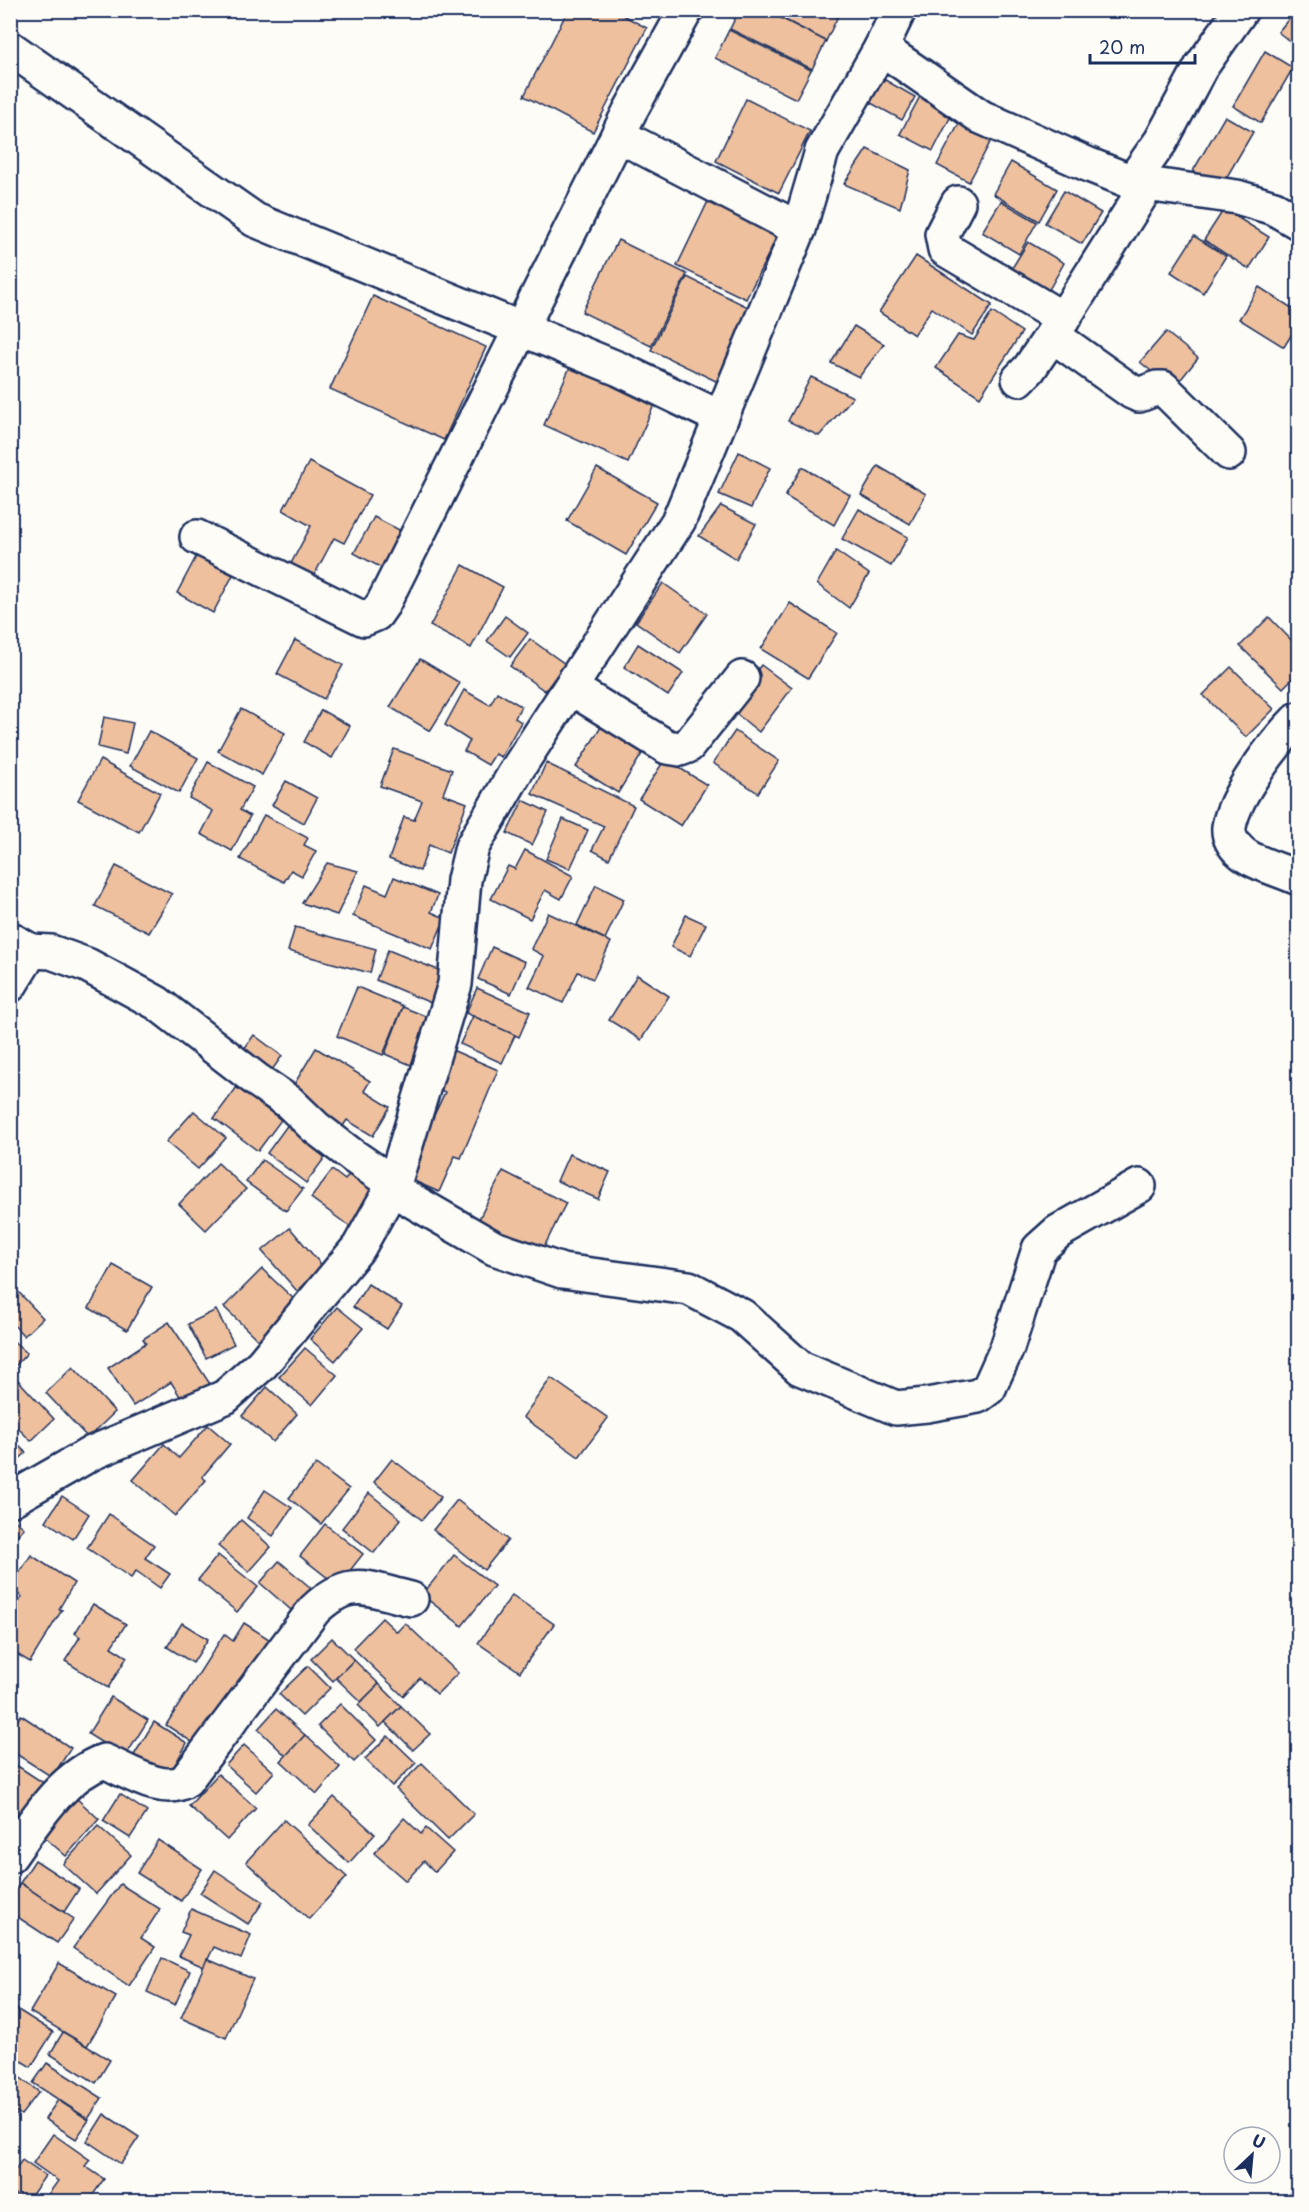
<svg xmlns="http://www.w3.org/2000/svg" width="1309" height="2212" font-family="'Playpen Sans',sans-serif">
	<rect width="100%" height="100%" fill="#fdfcf7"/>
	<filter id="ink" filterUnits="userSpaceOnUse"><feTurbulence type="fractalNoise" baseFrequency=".0167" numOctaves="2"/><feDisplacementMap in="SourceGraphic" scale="12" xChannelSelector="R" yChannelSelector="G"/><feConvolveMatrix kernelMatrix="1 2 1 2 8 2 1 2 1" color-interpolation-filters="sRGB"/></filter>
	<g filter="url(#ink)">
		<g fill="#eec09d" stroke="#1b2f5e" stroke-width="1.5">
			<polygon points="568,10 613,10 647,28 593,132 524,96"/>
			<polygon points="739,10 765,10 826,41 812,69 730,29"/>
			<polygon points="766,10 837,10 840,12 826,41"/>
			<polygon points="1296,10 1298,10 1298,48 1278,32"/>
			<polygon points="729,30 811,70 796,99 715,58"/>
			<polygon points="1265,51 1293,68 1261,123 1233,106"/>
			<polygon points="871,72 915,97 902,120 858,96"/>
			<polygon points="925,87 957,104 933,151 900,134"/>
			<polygon points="746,99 810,131 779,193 716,161"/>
			<polygon points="1225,116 1253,132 1221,187 1193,171"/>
			<polygon points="962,118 994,135 969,182 937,165"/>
			<polygon points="867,149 910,170 900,208 844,184"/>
			<polygon points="1011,162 1057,189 1039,221 993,194"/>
			<polygon points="1064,191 1101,213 1082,244 1045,223"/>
			<polygon points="712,193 782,227 746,299 677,266"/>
			<polygon points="1001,201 1037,222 1019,254 982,232"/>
			<polygon points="1224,209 1269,237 1249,269 1204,240"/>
			<polygon points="1194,236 1226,256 1203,293 1171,272"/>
			<polygon points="618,240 687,274 651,346 582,312"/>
			<polygon points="1028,242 1064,263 1046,295 1009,273"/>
			<polygon points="916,256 992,305 972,335 932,308 914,335 879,312"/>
			<polygon points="687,277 756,311 720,383 651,350"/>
			<polygon points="1259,287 1298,312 1298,324 1284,347 1239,319"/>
			<polygon points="373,296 486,347 444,440 330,389"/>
			<polygon points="992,312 1022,332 980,397 936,368 958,335 974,340"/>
			<polygon points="854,326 884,344 859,377 831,363"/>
			<polygon points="1166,332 1198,358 1173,389 1140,362"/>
			<polygon points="571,365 655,403 628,463 544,425"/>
			<polygon points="811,377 853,397 819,436 788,421"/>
			<polygon points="739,452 770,468 751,508 719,494"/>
			<polygon points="309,462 370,495 344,543 334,538 310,583 287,571 311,526 283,510"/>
			<polygon points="878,466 926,494 910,524 861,495"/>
			<polygon points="802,467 850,495 834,525 785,496"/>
			<polygon points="597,468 657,502 626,555 567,521"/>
			<polygon points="721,506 756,524 736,559 699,536"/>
			<polygon points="859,509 908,537 891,566 842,539"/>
			<polygon points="374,517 413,537 393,574 354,553"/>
			<polygon points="836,551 869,574 849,608 817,584"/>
			<polygon points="197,555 233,575 213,613 177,593"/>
			<polygon points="463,565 503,587 471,648 430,626"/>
			<polygon points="663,583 707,614 680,653 636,622"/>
			<polygon points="790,603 837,633 808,678 761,649"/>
			<polygon points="505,616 528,633 510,657 487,641"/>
			<polygon points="1269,617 1298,647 1298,673 1283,688 1240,646"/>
			<polygon points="530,639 565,664 545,691 510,666"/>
			<polygon points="295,640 343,665 324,699 277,674"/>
			<polygon points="638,644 683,673 668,696 624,667"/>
			<polygon points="420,659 460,683 430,731 390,707"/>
			<polygon points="761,665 792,688 759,732 729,708"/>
			<polygon points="1231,667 1274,709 1246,737 1203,695"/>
			<polygon points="464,690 490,705 497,692 521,706 515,718 521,722 501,757 495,754 488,765 464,751 470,741 445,725"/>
			<polygon points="241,709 285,733 262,775 218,751"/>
			<polygon points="321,710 350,726 332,758 304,742"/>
			<polygon points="104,717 133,723 126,754 98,747"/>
			<polygon points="606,719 648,744 618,793 576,767"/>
			<polygon points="149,731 198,758 179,793 130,766"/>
			<polygon points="735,731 779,761 758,793 713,763"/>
			<polygon points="394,749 452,770 443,794 467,803 448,853 429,845 420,871 389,859 404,817 414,820 422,801 380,786"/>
			<polygon points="665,759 707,785 681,826 639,799"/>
			<polygon points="100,760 160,793 139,832 78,800"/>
			<polygon points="208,762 253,787 240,810 250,816 232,851 201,834 213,811 189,798"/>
			<polygon points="546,763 634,806 609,859 592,850 604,826 532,794"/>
			<polygon points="286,781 317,798 304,823 272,805"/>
			<polygon points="523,800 548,812 532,845 507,833"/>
			<polygon points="264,815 308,838 304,845 316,851 302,876 291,870 284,882 240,859"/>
			<polygon points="563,819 588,830 570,869 546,859"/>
			<polygon points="525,850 573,876 561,899 545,890 530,919 491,899 508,866 515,869"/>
			<polygon points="327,863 358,871 337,915 302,903"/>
			<polygon points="116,866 172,894 149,933 95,906"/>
			<polygon points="394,877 438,895 431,912 445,918 432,949 353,916 366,885 387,894"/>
			<polygon points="596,885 624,899 605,939 577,925"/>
			<polygon points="548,913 611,942 593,979 578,972 563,1003 529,987 544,956 531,949"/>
			<polygon points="686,915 706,924 690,956 671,947"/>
			<polygon points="295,927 376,949 370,973 288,951"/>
			<polygon points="492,947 525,962 511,994 478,979"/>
			<polygon points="388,950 443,972 431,1003 376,980"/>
			<polygon points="637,975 669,996 641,1040 609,1020"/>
			<polygon points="357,987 403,1006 383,1055 337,1036"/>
			<polygon points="477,988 530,1012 519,1037 466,1013"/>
			<polygon points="403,1007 430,1018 411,1065 385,1054"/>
			<polygon points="473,1016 515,1035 502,1063 460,1044"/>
			<polygon points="254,1035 282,1056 265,1080 236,1060"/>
			<polygon points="316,1048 370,1081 364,1091 390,1107 373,1136 347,1120 341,1129 287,1096"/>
			<polygon points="452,1050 498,1070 461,1158 455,1156 439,1192 405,1177 445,1092 436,1088"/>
			<polygon points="237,1087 281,1120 258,1151 214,1118"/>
			<polygon points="194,1111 226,1138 198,1169 166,1142"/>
			<polygon points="289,1123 329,1152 306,1183 267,1153"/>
			<polygon points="569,1154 610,1172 598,1199 557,1181"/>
			<polygon points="262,1160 303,1189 286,1211 246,1182"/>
			<polygon points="218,1163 246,1189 206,1230 179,1204"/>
			<polygon points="356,1164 381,1182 353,1229 311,1198 332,1170 345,1180"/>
			<polygon points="503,1171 566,1203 541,1253 478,1221"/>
			<polygon points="290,1228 324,1268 297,1291 262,1251"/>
			<polygon points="113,1265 152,1287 127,1330 89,1308"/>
			<polygon points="262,1269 298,1303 260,1342 224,1307"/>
			<polygon points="10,1283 43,1318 24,1336 10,1321"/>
			<polygon points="368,1284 402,1306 387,1329 353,1307"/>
			<polygon points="337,1307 363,1328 335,1361 310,1339"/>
			<polygon points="216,1310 234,1344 206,1358 188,1324"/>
			<polygon points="169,1322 210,1384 183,1401 171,1382 133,1406 108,1368 146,1343 143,1339"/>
			<polygon points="10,1338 27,1353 10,1372"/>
			<polygon points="305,1348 337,1375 312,1405 279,1377"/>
			<polygon points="73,1367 115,1412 88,1438 46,1393"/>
			<polygon points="551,1378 608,1418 579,1457 523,1417"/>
			<polygon points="18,1380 54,1419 31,1441 10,1420 10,1387"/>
			<polygon points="267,1387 297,1414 273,1442 242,1416"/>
			<polygon points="208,1425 230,1444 202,1477 206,1480 175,1516 133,1480 164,1444 179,1458"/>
			<polygon points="10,1437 26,1453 10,1467"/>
			<polygon points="392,1459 441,1497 422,1520 374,1482"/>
			<polygon points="316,1464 349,1489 321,1524 289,1498"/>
			<polygon points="265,1490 292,1508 273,1536 247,1518"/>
			<polygon points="369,1493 401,1519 374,1553 342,1528"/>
			<polygon points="62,1496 89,1514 73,1539 46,1521"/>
			<polygon points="457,1500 508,1540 484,1570 433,1530"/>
			<polygon points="109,1514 154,1545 145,1558 170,1574 160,1588 136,1571 131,1578 87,1548"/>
			<polygon points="10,1516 24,1528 10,1543"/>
			<polygon points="241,1520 271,1547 249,1572 218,1546"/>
			<polygon points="325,1524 363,1554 338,1586 300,1556"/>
			<polygon points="31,1555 74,1583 59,1609 62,1610 30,1662 10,1650 10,1601 17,1605 22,1597 10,1587"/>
			<polygon points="218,1555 258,1587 237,1612 198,1580"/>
			<polygon points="454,1555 494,1586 462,1626 422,1595"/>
			<polygon points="279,1561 311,1588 291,1610 260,1583"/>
			<polygon points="512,1595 554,1624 520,1672 478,1643"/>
			<polygon points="93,1604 126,1624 111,1647 127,1657 108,1688 65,1661 80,1637 75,1633"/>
			<polygon points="382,1618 397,1632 405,1623 458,1673 437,1694 420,1678 403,1696 353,1648"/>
			<polygon points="182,1623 208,1639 193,1663 167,1647"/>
			<polygon points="244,1623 275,1643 253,1676 246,1671 198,1746 166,1725 224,1634 233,1641"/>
			<polygon points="332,1638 354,1660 333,1681 311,1659"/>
			<polygon points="354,1660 379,1684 361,1702 336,1678"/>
			<polygon points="308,1666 330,1688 302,1716 279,1694"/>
			<polygon points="379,1684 401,1706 380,1727 358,1705"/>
			<polygon points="111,1697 148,1720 125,1757 88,1734"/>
			<polygon points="340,1704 376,1740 354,1762 318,1726"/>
			<polygon points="401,1706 430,1734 413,1750 385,1722"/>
			<polygon points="276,1709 305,1735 286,1756 258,1729"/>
			<polygon points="21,1715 71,1748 52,1777 10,1750 10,1731"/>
			<polygon points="154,1722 187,1743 168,1777 131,1760"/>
			<polygon points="305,1735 340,1767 317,1794 281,1761"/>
			<polygon points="388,1736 416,1763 392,1786 365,1759"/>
			<polygon points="244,1745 274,1772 256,1792 226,1765"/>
			<polygon points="10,1761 45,1784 18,1823 10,1818"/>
			<polygon points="422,1763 474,1814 448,1840 396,1789"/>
			<polygon points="218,1774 256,1808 227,1840 189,1806"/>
			<polygon points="120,1794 147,1812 130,1838 103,1821"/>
			<polygon points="334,1797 375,1834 349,1863 308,1825"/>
			<polygon points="76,1798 99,1819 66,1856 43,1836"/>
			<polygon points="404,1818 421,1834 426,1828 453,1852 435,1872 424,1861 406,1881 374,1853"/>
			<polygon points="284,1820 347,1877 309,1919 246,1862"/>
			<polygon points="98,1826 131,1855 96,1894 63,1864"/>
			<polygon points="158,1840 202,1869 181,1901 137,1873"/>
			<polygon points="35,1860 79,1889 64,1912 20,1883"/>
			<polygon points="215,1870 263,1902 248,1924 200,1893"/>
			<polygon points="20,1883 74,1919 57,1943 10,1912 10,1898"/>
			<polygon points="120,1884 160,1909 141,1938 155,1947 129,1986 73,1948"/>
			<polygon points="191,1909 251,1935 241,1959 214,1947 204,1967 179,1956 189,1935 181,1932"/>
			<polygon points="162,1958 190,1971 175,2005 147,1992"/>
			<polygon points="207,1959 253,1979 226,2038 181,2018"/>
			<polygon points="59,1963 116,1997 87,2046 30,2012"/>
			<polygon points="15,2008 53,2032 31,2067 10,2054 10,2015"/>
			<polygon points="63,2032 110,2060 96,2083 50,2054"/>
			<polygon points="47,2063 102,2098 88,2119 33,2083"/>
			<polygon points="10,2070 39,2092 21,2115 10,2107"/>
			<polygon points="58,2100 89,2120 76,2139 45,2119"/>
			<polygon points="10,2107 18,2113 10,2123"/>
			<polygon points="104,2114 139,2137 121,2164 87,2141"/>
			<polygon points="53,2134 90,2160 85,2166 104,2179 88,2202 44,2200 58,2181 33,2163"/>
			<polygon points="22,2160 45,2176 27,2202 10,2191 10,2177"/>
		</g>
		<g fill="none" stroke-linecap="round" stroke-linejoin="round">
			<defs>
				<g id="minor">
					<polyline points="899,10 881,48 981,117 1087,164 1132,182 1237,197 1274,208 1298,222"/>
					<polyline points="10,48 255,220 619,369 721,418"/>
					<polyline points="618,135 799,229"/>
					<polyline points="1132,182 1161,141 1201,67 1241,10"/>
					<polyline points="958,203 942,234 945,249 1063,319"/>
					<polyline points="1052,335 1132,392 1139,395 1157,388 1163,388 1229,453"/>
					<polyline points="1019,379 1029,369 1063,319 1148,184"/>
					<polyline points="197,537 364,619 376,614 383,604 630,111 686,10"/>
					<polyline points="571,688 667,747 680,749 688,746 742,678"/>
					<path d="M1298,719C1276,741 1234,795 1229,827C1228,836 1233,845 1240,851C1250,862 1284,871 1298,878"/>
					<polyline points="10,939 31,951 51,952 87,965 157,1003 258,1081 289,1102 315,1127 353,1156 394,1184"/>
					<polyline points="10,985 31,951"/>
					<polyline points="392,1189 494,1248 562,1271 689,1288 742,1316 800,1368 896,1408 927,1405 978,1396 989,1388 1007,1348 1039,1249 1058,1232 1139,1186"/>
					<polyline points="10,1500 92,1453 225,1397 262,1364 359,1247 394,1184 455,984 464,880 472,847 518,768 679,520 799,229 822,151 881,48"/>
					<path d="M10,1856C35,1821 62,1776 104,1761C126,1770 164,1796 186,1780L314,1610C351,1575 367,1589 411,1599"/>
				</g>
			</defs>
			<use href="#minor" stroke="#1b2f5e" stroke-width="38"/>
			<use href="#minor" stroke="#fdfcf7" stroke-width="33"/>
		</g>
	</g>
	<rect width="1309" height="2212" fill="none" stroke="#fdfcf7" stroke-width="36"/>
	<rect x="18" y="18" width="1273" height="2176" fill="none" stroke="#1b2f5e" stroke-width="2" filter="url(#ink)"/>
	<g transform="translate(1252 2155) rotate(26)"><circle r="28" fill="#fdfcf7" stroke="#a3aaba" stroke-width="1.5"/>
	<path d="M0-4.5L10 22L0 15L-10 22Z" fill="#1b2f5e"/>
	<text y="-9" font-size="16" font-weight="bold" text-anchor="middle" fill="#1b2f5e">U</text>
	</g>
	<path d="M1090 54v9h105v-9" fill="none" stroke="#1b2f5e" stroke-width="3"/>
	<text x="1099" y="54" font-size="18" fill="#1b2f5e" stroke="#fdfcf7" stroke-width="4.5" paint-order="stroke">20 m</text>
</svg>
